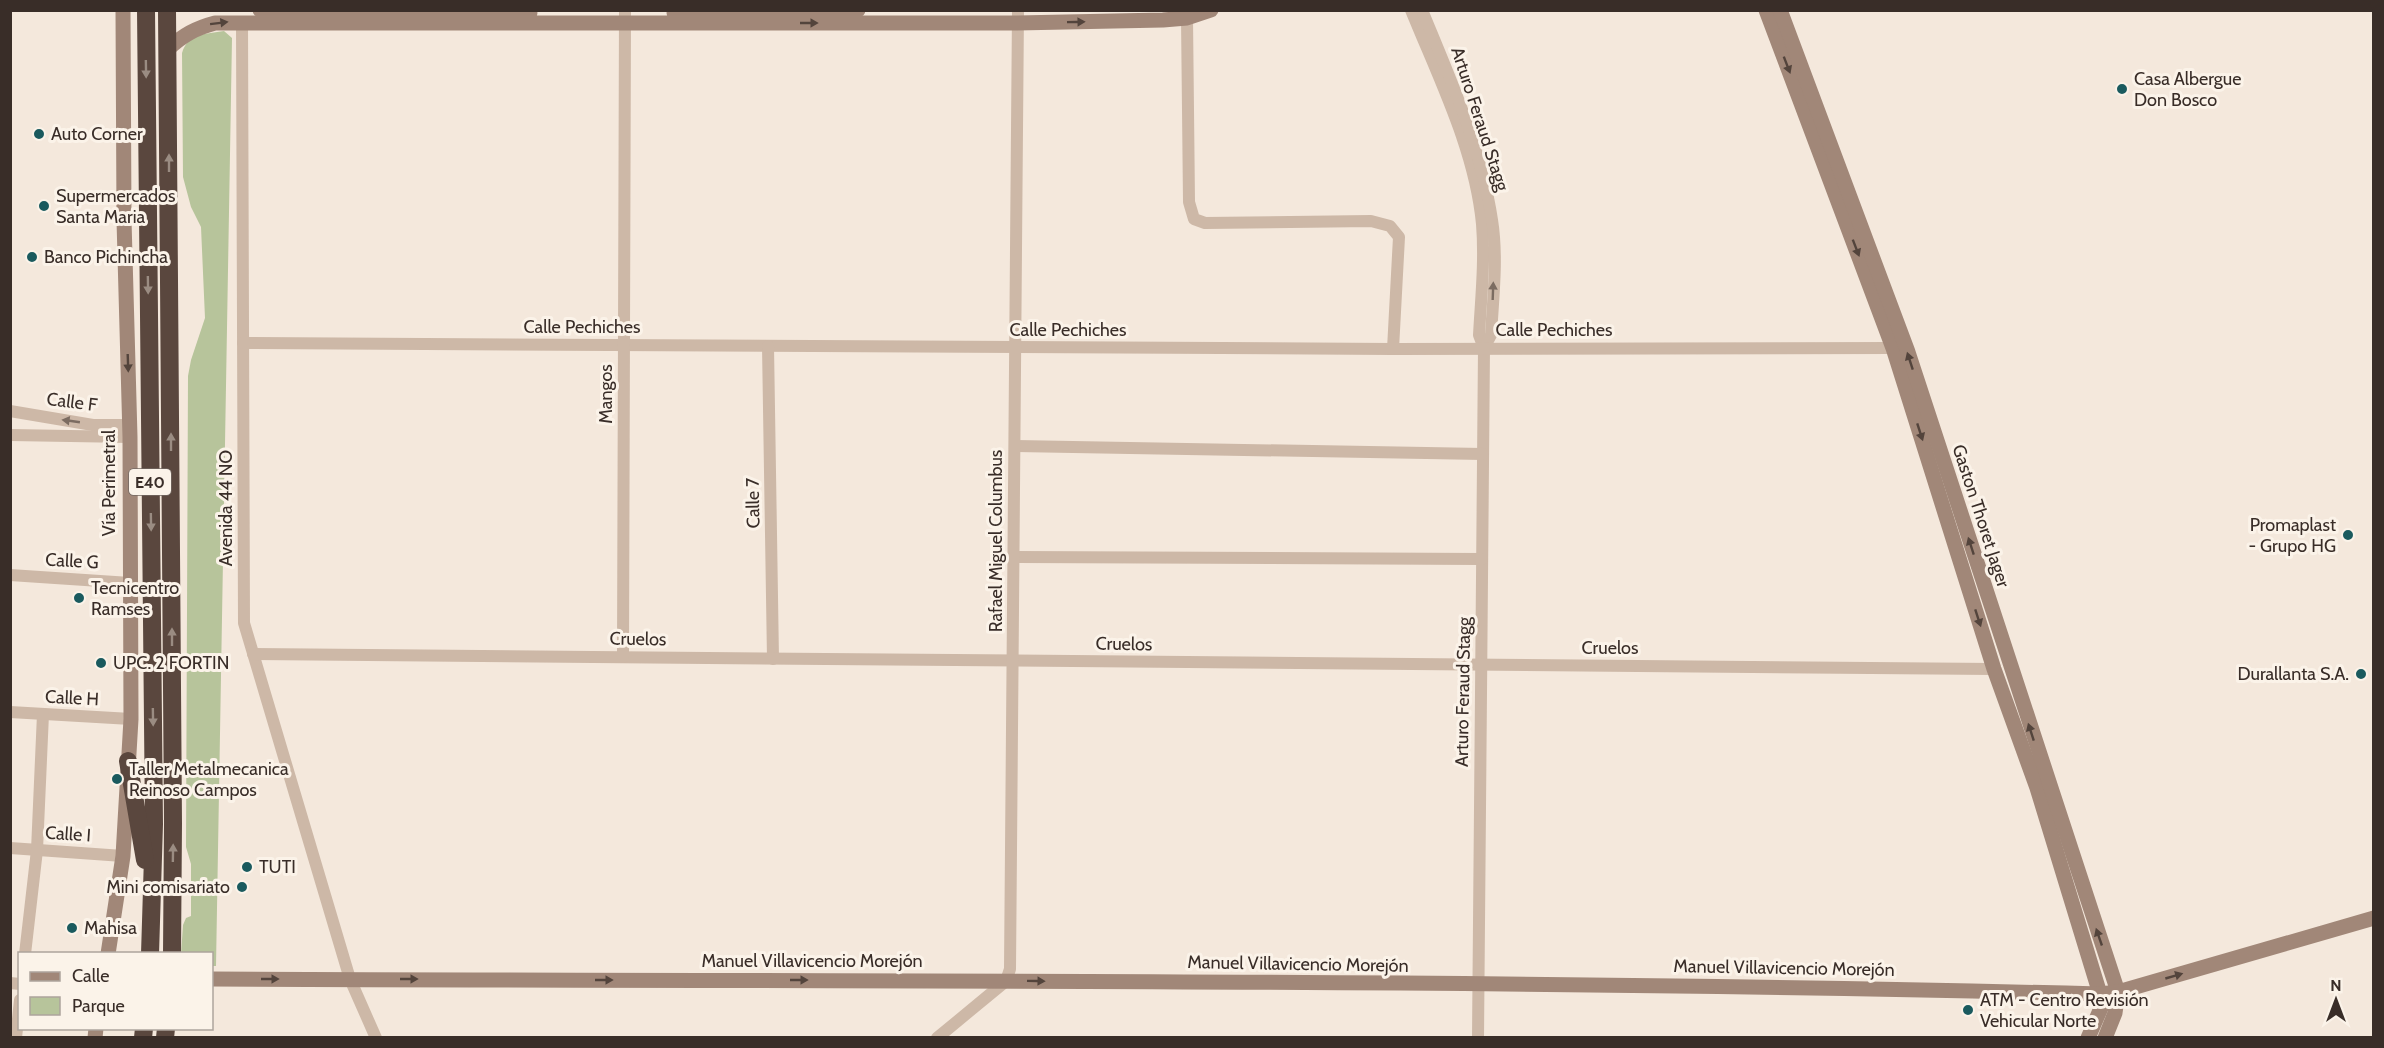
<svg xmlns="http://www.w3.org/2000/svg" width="2384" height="1048" font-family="Cabin,sans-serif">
	<rect width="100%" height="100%" fill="#f4e8dc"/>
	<path fill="#b7c49b" d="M224,31L232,38L216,966H212V954H181L183,925L186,918L191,916V864L186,847L188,376L191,360L205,318L201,227L191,207L183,177L182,53C188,33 206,34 224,31Z"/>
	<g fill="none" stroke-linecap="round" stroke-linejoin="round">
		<g stroke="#cdb8a7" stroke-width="12">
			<path d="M1411,10C1439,79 1475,150 1482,224C1485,261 1481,298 1479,335L1484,348C1483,578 1479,808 1478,1038"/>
			<path d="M1422,10C1450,78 1481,147 1492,220C1498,258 1493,298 1491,335L1484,348"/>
			<polyline points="1187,18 1189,202 1194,219 1205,223 1371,221 1390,226 1399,237 1393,349"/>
			<polyline points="242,22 244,623 350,979 376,1038"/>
			<polyline points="243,343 1393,349 1893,348"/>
			<polyline points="768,346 773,659"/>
			<polyline points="10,411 93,425 129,425"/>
			<polyline points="10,435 130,437"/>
			<polyline points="1015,446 1483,454"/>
			<polyline points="1014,557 1482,559"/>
			<polyline points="10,575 130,583"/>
			<polyline points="253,654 1994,669"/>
			<polyline points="623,657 625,10"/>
			<polyline points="10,712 131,719"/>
			<polyline points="10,848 123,856"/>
			<polyline points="25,954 37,850 43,714"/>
			<polyline points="10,983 20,984"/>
			<polyline points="16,1038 20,1000"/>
			<polyline points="937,1038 1006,981 1010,969 1018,10"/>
		</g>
		<g stroke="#a18778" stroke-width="15">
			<polyline points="260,10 530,13"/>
			<polyline points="1766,10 1893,348 1994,669 2037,788 2100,994 2101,1008 2088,1038"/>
			<polyline points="1780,10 1908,352 2118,992 2115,1013 2105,1038"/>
			<polyline points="674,13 858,10"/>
			<path d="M168,49C183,35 196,28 215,23H1017L1163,20L1187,18L1211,10"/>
			<polyline points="108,954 123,856 131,719 130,437 124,220 123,10"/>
			<path d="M212,979C841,982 1471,978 2100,994L2118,992L2374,918"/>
			<polyline points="95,1038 96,1028"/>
		</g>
		<g stroke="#5a473e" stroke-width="18">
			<polyline points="146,10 154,824 150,954"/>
			<polyline points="167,10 173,823 172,954"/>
			<polyline points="128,761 145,860"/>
			<polyline points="143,1038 144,1028"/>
			<polyline points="165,1038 166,1028"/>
		</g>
	</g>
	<defs><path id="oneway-solid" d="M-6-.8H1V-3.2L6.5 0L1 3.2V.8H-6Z" transform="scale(1.5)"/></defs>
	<g fill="#53443c">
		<use href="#oneway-solid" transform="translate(1076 22) rotate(-1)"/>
		<use href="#oneway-solid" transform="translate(219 23) rotate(-7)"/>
		<use href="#oneway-solid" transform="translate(809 23)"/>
		<use href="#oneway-solid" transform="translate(1787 65) rotate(69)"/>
		<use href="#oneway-solid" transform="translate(1856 248) rotate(69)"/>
		<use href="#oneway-solid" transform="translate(1910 361) rotate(-108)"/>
		<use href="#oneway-solid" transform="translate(128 363) rotate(88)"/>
		<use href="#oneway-solid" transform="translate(1920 432) rotate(72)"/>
		<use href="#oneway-solid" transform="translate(1971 546) rotate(-108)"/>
		<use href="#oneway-solid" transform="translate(1978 618) rotate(72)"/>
		<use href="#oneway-solid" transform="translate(2031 732) rotate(-108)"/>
		<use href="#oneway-solid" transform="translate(2099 937) rotate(-109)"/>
		<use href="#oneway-solid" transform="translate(2174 976) rotate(-16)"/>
		<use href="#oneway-solid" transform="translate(270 979)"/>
		<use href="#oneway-solid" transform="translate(409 979)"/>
		<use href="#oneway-solid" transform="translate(604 980)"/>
		<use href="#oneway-solid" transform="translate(799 980)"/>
		<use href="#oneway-solid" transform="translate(1036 981) rotate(1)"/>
	</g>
	<g fill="#9a8c82">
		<use href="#oneway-solid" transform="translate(146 69) rotate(89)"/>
		<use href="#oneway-solid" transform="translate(169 163) rotate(-90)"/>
		<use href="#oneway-solid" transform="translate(148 285) rotate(89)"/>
		<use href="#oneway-solid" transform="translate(171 442) rotate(-90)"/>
		<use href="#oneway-solid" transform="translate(151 522) rotate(89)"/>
		<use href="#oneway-solid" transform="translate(172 637) rotate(-90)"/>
		<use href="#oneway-solid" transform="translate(153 717) rotate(89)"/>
		<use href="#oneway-solid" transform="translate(173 853) rotate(-89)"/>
	</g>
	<g fill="#7c6c61">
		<use href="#oneway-solid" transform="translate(1493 291) rotate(-88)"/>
		<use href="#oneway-solid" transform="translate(71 421) rotate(-172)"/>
	</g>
	<g fill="#1a5a5e" stroke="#fbf3e9" stroke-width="2">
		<circle cx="2122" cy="89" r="6"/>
		<circle cx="39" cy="134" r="6"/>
		<circle cx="44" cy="206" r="6"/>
		<circle cx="32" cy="257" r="6"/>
		<circle cx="2348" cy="535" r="6"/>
		<circle cx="79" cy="598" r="6"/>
		<circle cx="101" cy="663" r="6"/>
		<circle cx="2361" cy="674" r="6"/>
		<circle cx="117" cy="779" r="6"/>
		<circle cx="247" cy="867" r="6"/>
		<circle cx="242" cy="887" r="6"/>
		<circle cx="72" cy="928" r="6"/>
		<circle cx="1968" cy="1010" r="6"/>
	</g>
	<g text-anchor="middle" stroke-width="6" stroke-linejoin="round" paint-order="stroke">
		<rect fill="#fbf3e9" stroke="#736862" stroke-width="1.5" x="129" y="469" width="42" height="26" rx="4.5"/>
		<g font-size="16" font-weight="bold" fill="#392d28">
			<text x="150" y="488">E40</text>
		</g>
		<g font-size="18" fill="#392d28" stroke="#fbf3e9" text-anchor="start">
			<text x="2134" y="85">Casa Albergue<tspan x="2134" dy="21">Don Bosco</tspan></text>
			<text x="51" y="140">Auto Corner</text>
			<text x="56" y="202">Supermercados<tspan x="56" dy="21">Santa Maria</tspan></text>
			<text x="44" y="263">Banco Pichincha</text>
			<text x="2336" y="531" text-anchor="end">Promaplast<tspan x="2336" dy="21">- Grupo HG</tspan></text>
			<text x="91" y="594">Tecnicentro<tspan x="91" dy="21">Ramses</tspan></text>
			<text x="113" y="669">UPC. 2 FORTIN</text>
			<text x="2349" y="680" text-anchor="end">Durallanta S.A.</text>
			<text x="129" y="775">Taller Metalmecanica<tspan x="129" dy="21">Reinoso Campos</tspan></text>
			<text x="259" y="873">TUTI</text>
			<text x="230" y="893" text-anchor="end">Mini comisariato</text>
			<text x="84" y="934">Mahisa</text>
			<text x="1980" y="1006">ATM - Centro Revisión<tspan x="1980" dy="21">Vehicular Norte</tspan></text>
		</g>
		<g font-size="18" fill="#392d28" stroke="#fbf3e9">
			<text transform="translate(1480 119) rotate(72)" y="6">Arturo Feraud Stagg</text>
			<text x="582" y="333">Calle Pechiches</text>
			<text x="1068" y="336">Calle Pechiches</text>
			<text x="1554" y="336">Calle Pechiches</text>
			<text transform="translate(606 394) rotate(-90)" y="6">Mangos</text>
			<text transform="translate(72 402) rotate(7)" y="6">Calle F</text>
			<text transform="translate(109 483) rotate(-90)" y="6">Vía Perimetral</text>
			<text transform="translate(753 503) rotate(-91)" y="6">Calle 7</text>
			<text transform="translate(226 508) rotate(-90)" y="6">Avenida 44 NO</text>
			<text transform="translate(1981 516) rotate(72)" y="6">Gaston Thoret Jager</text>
			<text transform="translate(996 541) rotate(-90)" y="6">Rafael Miguel Columbus</text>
			<text transform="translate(72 561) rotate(3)" y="6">Calle G</text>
			<text transform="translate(638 639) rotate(1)" y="6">Cruelos</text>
			<text transform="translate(1124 644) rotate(1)" y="6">Cruelos</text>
			<text x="1610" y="654">Cruelos</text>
			<text transform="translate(1463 692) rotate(-89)" y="6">Arturo Feraud Stagg</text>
			<text transform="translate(72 698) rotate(3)" y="6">Calle H</text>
			<text transform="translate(68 834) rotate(4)" y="6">Calle I</text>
			<text x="812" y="967">Manuel Villavicencio Morejón</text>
			<text transform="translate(1298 964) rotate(1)" y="6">Manuel Villavicencio Morejón</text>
			<text transform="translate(1784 968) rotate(1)" y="6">Manuel Villavicencio Morejón</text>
		</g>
	</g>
	<rect width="2384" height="1048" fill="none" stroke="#392d28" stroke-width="24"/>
	<rect x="18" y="952" width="195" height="78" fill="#fbf3e9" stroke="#ada49c" stroke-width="1.5"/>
	<rect x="30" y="972" width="30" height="9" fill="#a18778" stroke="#ada49c" stroke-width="1.5"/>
	<text x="72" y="982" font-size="18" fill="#392d28">Calle</text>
	<rect x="30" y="997" width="30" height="18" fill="#b7c49b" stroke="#ada49c" stroke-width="1.5"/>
	<text x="72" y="1012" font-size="18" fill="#392d28">Parque</text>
	<g transform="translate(2336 1000)" stroke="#fbf3e9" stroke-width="4.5" paint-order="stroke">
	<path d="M0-4.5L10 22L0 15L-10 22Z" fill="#392d28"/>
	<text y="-9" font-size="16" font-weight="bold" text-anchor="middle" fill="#392d28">N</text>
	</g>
</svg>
